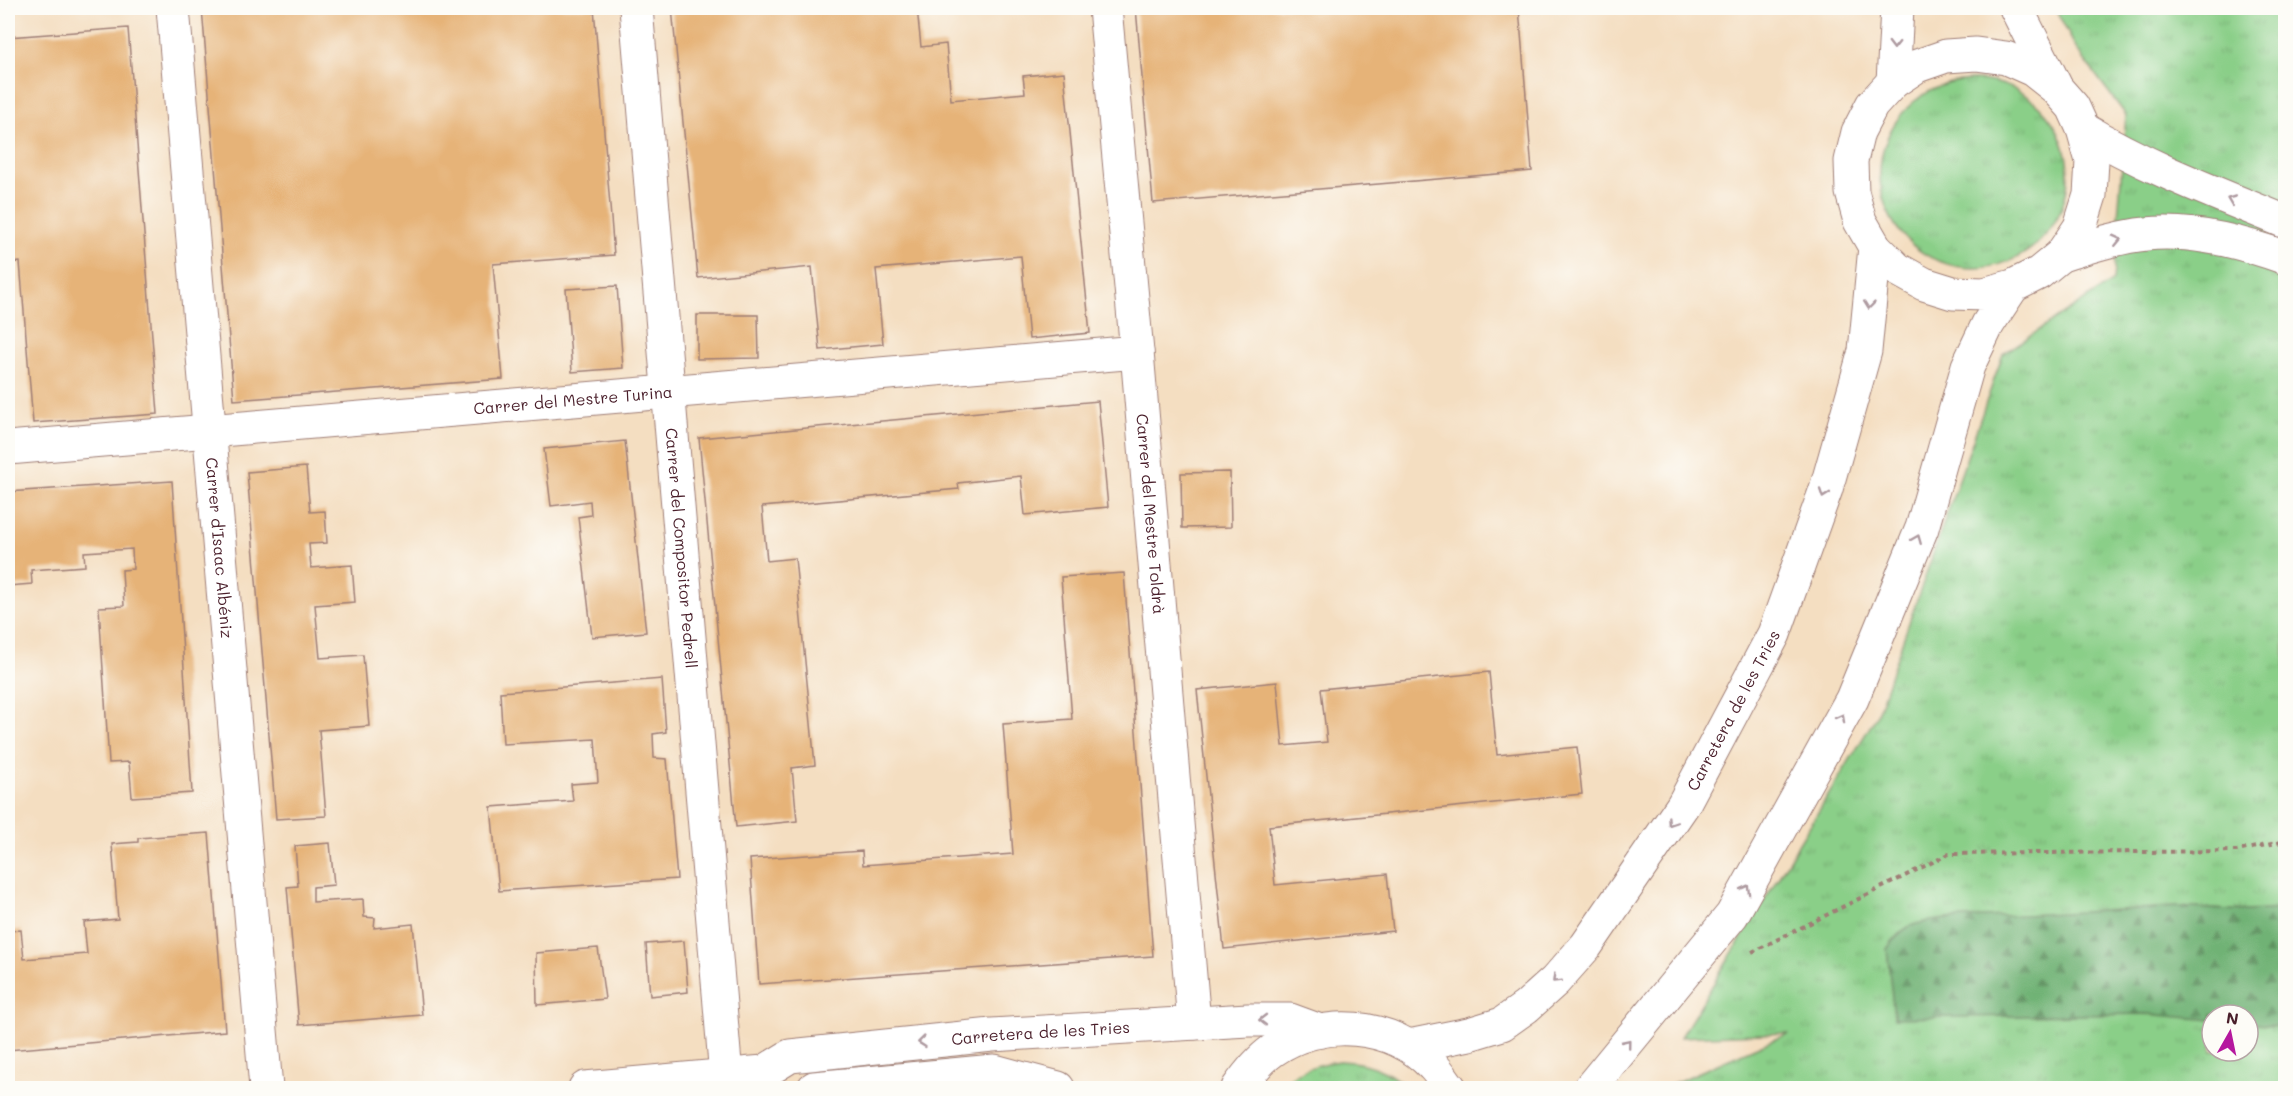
<svg xmlns="http://www.w3.org/2000/svg" width="2293" height="1096" font-family="Mali,sans-serif">
	<defs>
		<pattern id="grass-tufts" width="24" height="20" patternUnits="userSpaceOnUse" patternTransform="scale(1.5)"><rect width="24" height="20" fill="#8acf88"/><path d="M3 7l-1-3M5 7V3M7 7l1-3M15 17l-1-3M17 17v-4M19 17l1-3" fill="none" stroke="#79b176"/></pattern>
		<pattern id="forest-firs" width="22" height="20" patternUnits="userSpaceOnUse" patternTransform="scale(1.5)"><rect width="22" height="20" fill="#6fb274"/><path d="M5 1l3.5 6h-7zM16 11l3.5 6h-7z" fill="#5d905f"/></pattern>
	</defs>
	<rect width="100%" height="100%" fill="#fdfcf7"/>
	<filter id="ink" filterUnits="userSpaceOnUse"><feTurbulence type="fractalNoise" baseFrequency=".0167" numOctaves="2"/><feDisplacementMap in="SourceGraphic" scale="12" xChannelSelector="R" yChannelSelector="G"/><feConvolveMatrix kernelMatrix="1 2 1 2 8 2 1 2 1" color-interpolation-filters="sRGB"/></filter>
	<filter id="wash" filterUnits="userSpaceOnUse"><feTurbulence type="fractalNoise" baseFrequency=".008" numOctaves="4" result="noise"/><feDisplacementMap in="SourceGraphic" scale="24" xChannelSelector="R" yChannelSelector="G"/><feGaussianBlur stdDeviation="1.35" result="paint"/><feColorMatrix in="noise" values="0 0 0 0 0 0 0 0 0 0 0 0 0 0 0 0 0 1.4 0 .05"/><feComposite in="paint" operator="in"/></filter>
	<g filter="url(#wash)">
		<rect width="100%" height="100%" fill="#f4dec1"/>
		<g fill="url(#grass-tufts)" stroke="#6a775a" stroke-width="1.5" fill-rule="evenodd">
			<path d="M2055,8H2285V1088H1667L1672,1084L1789,1033L1681,1037L1876,717L2003,354L2113,281L2126,115L2077,50ZM2212,1015H2248V1051H2212Z"/>
			<circle cx="1974" cy="174" r="94"/>
			<path d="M1339,1061C1366,1062 1387,1069 1407,1088H1278C1295,1071 1315,1064 1339,1061Z"/>
		</g>
		<path fill="url(#forest-firs)" stroke="#5c6850" stroke-width="1.5" d="M2177,907L2247,911L2285,909V1027L2248,1023V1015H2212V1020L2147,1014L1894,1018L1887,949C1906,921 1915,924 1946,919Z"/>
		<g id="blocks">
			<g fill="#e6b378">
				<polygon points="202,8 594,8 614,255 493,264 503,379 234,400"/>
				<polygon points="672,8 917,8 921,47 946,44 951,100 1025,93 1023,76 1064,72 1090,333 1029,339 1021,256 876,269 883,344 820,350 812,267 698,278"/>
				<polygon points="1136,8 1519,8 1532,171 1153,203"/>
				<polygon points="128,28 158,414 33,423 20,262 8,263 8,37"/>
				<polygon points="617,286 623,368 572,372 566,289"/>
				<polygon points="697,315 758,315 759,358 697,359"/>
				<polygon points="1098,401 1108,507 1025,515 1021,476 958,483 959,489 762,507 767,561 795,558 815,765 792,768 797,821 736,827 699,438"/>
				<polygon points="625,441 646,632 592,637 578,517 591,515 590,501 551,506 544,449"/>
				<polygon points="306,467 310,512 325,511 327,543 309,544 311,568 352,565 355,602 315,605 320,658 363,655 369,726 319,730 326,816 276,819 247,472"/>
				<polygon points="1230,472 1231,527 1182,528 1181,473"/>
				<polygon points="172,481 192,793 132,797 129,762 109,763 99,607 124,606 122,570 133,569 132,549 84,552 85,566 31,570 32,584 8,586 8,492"/>
				<polygon points="1124,573 1153,956 759,984 750,859 862,851 863,865 1013,854 1003,724 1072,719 1061,577"/>
				<polygon points="1489,672 1497,755 1577,747 1582,794 1269,826 1275,885 1387,874 1393,931 1224,949 1197,690 1277,682 1283,746 1327,742 1321,689"/>
				<polygon points="662,679 666,732 653,734 654,758 667,759 677,879 499,891 491,807 573,801 571,784 598,782 595,739 503,744 500,692"/>
				<polygon points="209,833 225,1031 8,1050 8,931 21,930 24,959 87,954 84,922 118,919 112,844 138,842 138,838"/>
				<polygon points="330,843 334,885 313,887 313,902 363,899 364,917 375,918 374,928 413,924 422,1015 299,1025 287,887 298,886 295,846"/>
				<polygon points="684,941 688,992 650,996 646,944"/>
				<polygon points="598,948 605,999 537,1005 536,953"/>
			</g>
		</g>
	</g>
	<g filter="url(#ink)">
		<use href="#blocks" fill-opacity="0" stroke="#9f7e76" stroke-width="1.5"/>
		<g fill="none" stroke-linecap="round" stroke-linejoin="round">
			<defs>
				<g id="minor">
					<path id="s1" d="M173,8L266,1088"/>
					<path id="s2" d="M636,8L727,1088"/>
					<path id="s3" d="M1105,8L1137,352L1194,1023"/>
					<polyline points="2016,8 2055,85"/>
					<polyline points="1893,82 1897,8"/>
					<path d="M2083,129C2148,168 2216,193 2286,222"/>
					<path d="M2061,255C2088,247 2117,237 2146,234C2192,229 2242,242 2286,258"/>
					<path id="s4" d="M8,448L1137,352"/>
					<path id="s5" d="M1409,1046L1469,1034L1502,1024L1526,1007L1555,981L1586,946L1683,805L1774,634L1826,489L1865,351L1875,247"/>
					<path id="s6" d="M585,1088L764,1072L790,1056L992,1035L1248,1020H1290L1320,1031"/>
					<polyline points="814,1088 994,1071 1058,1088"/>
					<path d="M1238,1088C1248,1074 1258,1061 1272,1051C1321,1017 1392,1022 1433,1066C1440,1073 1444,1081 1450,1088"/>
					<polyline points="1590,1088 1732,915 1852,699 1922,528 1968,366 1988,324 2013,286 2039,273 2061,255 2080,227 2090,195 2092,161 2083,129 2073,107 2057,89 2033,70 2006,58 1976,54 1946,56 1917,66 1893,82 1872,105 1858,132 1851,161 1852,192 1860,221 1875,247 1897,269 1924,284 1953,293 1984,294 2013,286"/>
				</g>
			</defs>
			<use href="#minor" stroke="#9f7e76" stroke-width="35"/>
			<polyline stroke="#9f7e76" stroke-width="4" stroke-dasharray="4.5 4.5" stroke-linecap="butt" points="1752,952 1949,854 2237,851 2286,841"/>
			<use href="#minor" stroke="#fff" stroke-width="33"/>
		</g>
		<defs><path id="oneway-chevron" d="M-2-3.5L2.5 0L-2 3.5" fill="none" stroke-width="1.6" stroke-linecap="round" stroke-linejoin="round" transform="scale(1.5)"/></defs>
		<g stroke="#ae9aa0">
			<use href="#oneway-chevron" transform="translate(1894 45) rotate(91)"/>
			<use href="#oneway-chevron" transform="translate(2231 200) rotate(-158)"/>
			<use href="#oneway-chevron" transform="translate(2117 240) rotate(-13)"/>
			<use href="#oneway-chevron" transform="translate(1869 305) rotate(96)"/>
			<use href="#oneway-chevron" transform="translate(1824 494) rotate(109)"/>
			<use href="#oneway-chevron" transform="translate(1917 539) rotate(-68)"/>
			<use href="#oneway-chevron" transform="translate(1841 718) rotate(-61)"/>
			<use href="#oneway-chevron" transform="translate(1671 822) rotate(124)"/>
			<use href="#oneway-chevron" transform="translate(1746 889) rotate(-61)"/>
			<use href="#oneway-chevron" transform="translate(1556 979) rotate(135)"/>
			<use href="#oneway-chevron" transform="translate(1263 1020) rotate(180)"/>
			<use href="#oneway-chevron" transform="translate(922 1042) rotate(174)"/>
			<use href="#oneway-chevron" transform="translate(1627 1043) rotate(-51)"/>
		</g>
	</g>
	<g text-anchor="middle" stroke-width="4.5" stroke-linejoin="round" paint-order="stroke">
		<g font-size="16" fill="#4a1f2b" stroke="#fdfcf7">
			<text dy="6" stroke="none"><textPath href="#s4" startOffset="567">Carrer del Mestre Turina</textPath></text>
			<text dy="6" stroke="none"><textPath href="#s3" startOffset="508">Carrer del Mestre Toldrà</textPath></text>
			<text dy="6" stroke="none"><textPath href="#s1" startOffset="542">Carrer d'Isaac Albéniz</textPath></text>
			<text dy="6" stroke="none"><textPath href="#s2" startOffset="542">Carrer del Compositor Pedrell</textPath></text>
			<text dy="6" stroke="none"><textPath href="#s5" startOffset="489">Carretera de les Tries</textPath></text>
			<text dy="6" stroke="none"><textPath href="#s6" startOffset="462">Carretera de les Tries</textPath></text>
		</g>
	</g>
	<rect width="2293" height="1096" fill="none" stroke="#fdfcf7" stroke-width="30"/>
	<g transform="translate(2230 1033) rotate(9)"><circle r="28" fill="#fdfcf7" stroke="#b5a4a5" stroke-width="1.5"/>
	<path d="M0-4.5L10 22L0 15L-10 22Z" fill="#b5179e"/>
	<text y="-9" font-size="16" font-weight="bold" text-anchor="middle" fill="#4a1f2b">N</text>
	</g>
</svg>
